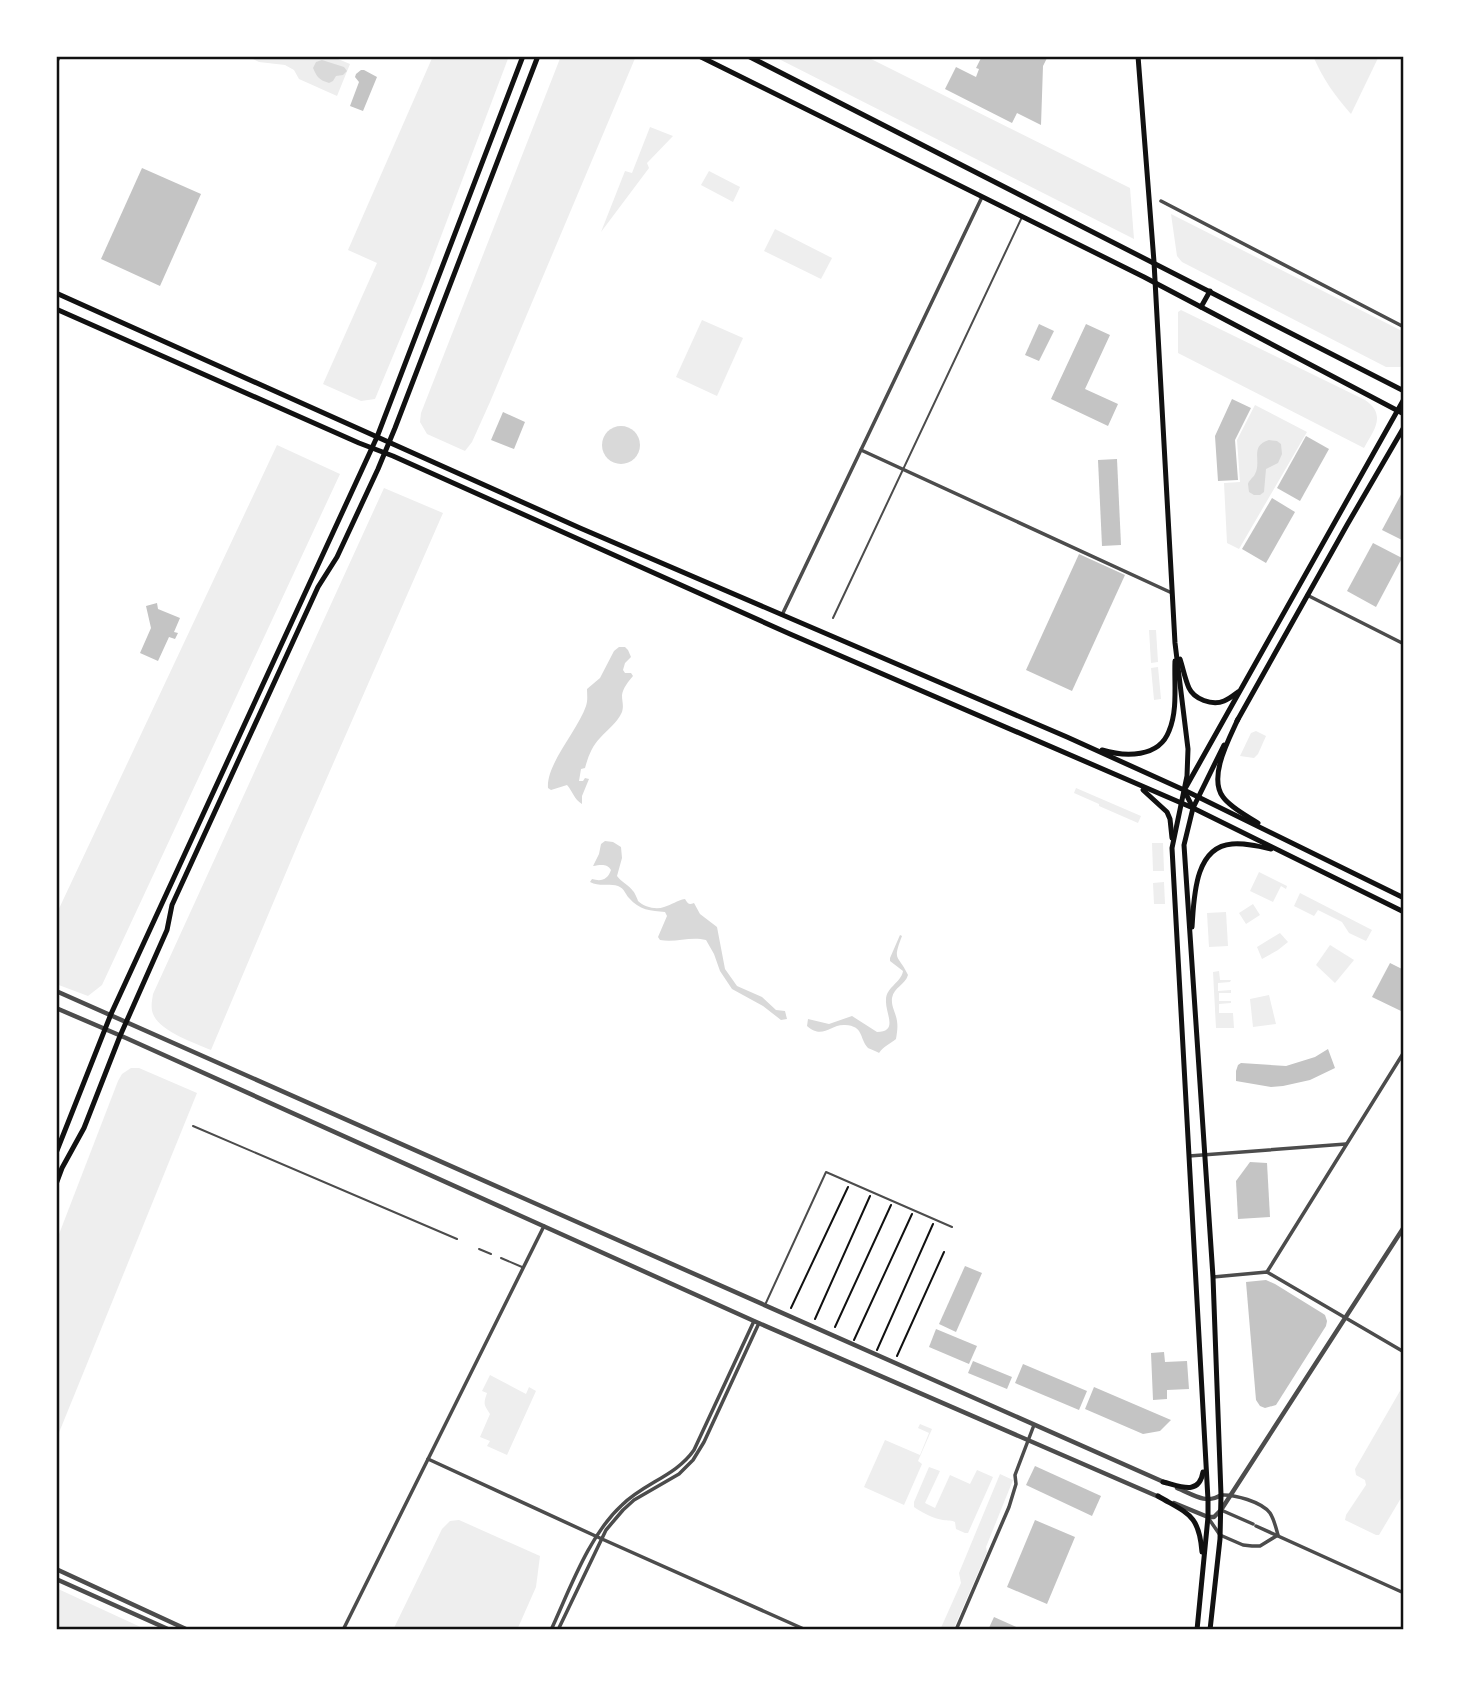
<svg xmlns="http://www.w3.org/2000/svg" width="1460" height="1686" font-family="'Work Sans',sans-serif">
	<rect width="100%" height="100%" fill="#fff"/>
	<g fill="#eee">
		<polygon points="247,56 331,56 350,64 337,96 299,79 294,70 285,65 259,62"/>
		<polygon points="433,56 509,56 423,284 375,399 361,401 323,384 377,263 348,250"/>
		<polygon points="561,56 636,56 490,402 472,442 465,451 427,434 420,422 421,413"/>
		<polygon points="773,56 865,56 1130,188 1134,239"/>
		<path d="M1313,56H1379L1351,114C1335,96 1323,79 1313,56Z"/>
		<polygon points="650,127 673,136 647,163 649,168 601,232 625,171 632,173"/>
		<polygon points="709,171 740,187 733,202 701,185"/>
		<polygon points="1171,214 1404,332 1404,365 1400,367 1386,367 1182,262 1177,256"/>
		<polygon points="775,229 832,258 821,279 764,251"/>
		<path d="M1181,310L1365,400C1387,415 1374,430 1364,448L1178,353V312Z"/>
		<polygon points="702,320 743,338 717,396 676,377"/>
		<polygon points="1255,405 1307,432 1239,549 1227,543 1224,483 1240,482 1237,440"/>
		<polygon points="277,445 340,474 102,985 88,996 56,984 56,915"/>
		<path d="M384,488L443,513L301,837L211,1050C195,1043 162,1032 154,1016C150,1009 152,1001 153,994Z"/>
		<polygon points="1149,630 1156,630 1158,662 1151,663"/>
		<polygon points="1158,667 1161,699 1154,700 1151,668"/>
		<polygon points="1256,731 1266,736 1258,754 1254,758 1240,756 1251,733"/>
		<polygon points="1076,788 1141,816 1138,823 1099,806 1099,804 1074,793"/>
		<polygon points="1152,843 1163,843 1164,871 1153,871"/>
		<polygon points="1259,872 1287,886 1286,889 1281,886 1273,902 1250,891"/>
		<polygon points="1164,882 1165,904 1154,904 1153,883"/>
		<polygon points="1300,893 1372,930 1366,941 1349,933 1342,922 1318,910 1314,916 1294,906"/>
		<polygon points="1253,904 1260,915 1246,924 1239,913"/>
		<polygon points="1226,912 1228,946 1209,947 1207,913"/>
		<polygon points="1280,933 1288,942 1278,950 1262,959 1257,947"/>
		<polygon points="1330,945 1354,960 1335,983 1316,965"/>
		<polygon points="1219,971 1220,980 1231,980 1230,982 1218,983 1218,991 1231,990 1231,993 1219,993 1219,1001 1231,1001 1231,1003 1219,1004 1219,1013 1233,1013 1234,1028 1216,1028 1213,972"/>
		<polygon points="1269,995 1276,1024 1253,1027 1250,999"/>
		<polygon points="131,1068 139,1068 197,1093 56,1440 56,1242 118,1081 122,1074"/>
		<path d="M490,1375L526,1394L529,1387L536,1391L507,1455L487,1446L490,1441L480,1437L490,1414C484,1404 483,1405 487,1393L482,1391Z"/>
		<polygon points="1404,1384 1404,1493 1379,1535 1376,1535 1345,1520 1346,1515 1366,1485 1365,1480 1356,1475 1355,1469"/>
		<polygon points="920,1424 932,1429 918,1461 922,1464 904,1505 864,1487 885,1440 920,1455 929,1433 918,1428"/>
		<path d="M929,1467L940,1471L925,1503L935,1508L950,1475L970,1484L977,1470L993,1477L968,1533H965L956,1529L955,1522C952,1520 948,1521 943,1520C934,1519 921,1512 914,1507V1502Z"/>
		<polygon points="1000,1474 1013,1480 986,1547 987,1552 953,1630 940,1630 961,1583 959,1573"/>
		<polygon points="459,1520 540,1556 536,1587 517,1630 393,1630 442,1529 450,1521"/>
		<polygon points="56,1588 147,1630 56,1630"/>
	</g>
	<g fill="#d9d9d9">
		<path d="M322,60L344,67L347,71L343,75L336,76L333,81L329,83C319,80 317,77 313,68L316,62Z"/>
		<circle cx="621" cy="445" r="19"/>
		<path d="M1269,440L1277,441L1281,444L1282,454L1278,463L1266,469L1264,492L1260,495H1254L1249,492L1248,484C1249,480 1253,478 1255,474C1262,461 1249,446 1269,440Z"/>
		<path d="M619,647H625L628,650L631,657L625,663L623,670L625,673H631L633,676C628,682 623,688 622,695C622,702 624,705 622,712C617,723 608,729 600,738C592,746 588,757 585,768L581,769L579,781H583L585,778L589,779L582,796V804C574,799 573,792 567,785L551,790L548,788C546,764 578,730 586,706C588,700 587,695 587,689L600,678L614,651Z"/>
		<path d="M605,841L613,842L621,847L622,858L617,876C621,882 629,885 633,891C634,891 638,900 638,901C644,907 656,910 664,907C672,905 677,900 685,899C688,904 689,905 694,903L700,914L717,927L725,969L737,986L762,997L776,1010L785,1011L787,1019L781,1020L763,1006L732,989L720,971L714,954L706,940C690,936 676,943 660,940L658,937L667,916L665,912C651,911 639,910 629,898C625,894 625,889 618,886C608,883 599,887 590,882L592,879C602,882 608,879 611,870C607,863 600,865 593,866L599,854L601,844Z"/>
		<path d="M900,935L902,936C892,962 898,954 908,975C905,985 894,987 892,998C891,1007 896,1013 897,1021C898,1027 897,1033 896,1039C890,1044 884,1046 879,1053C878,1052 870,1049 868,1048C859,1038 864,1026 845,1025C830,1024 823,1040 807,1026L808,1019L829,1024L852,1016L877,1032C899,1032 885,1013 886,1000C886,987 901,983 903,971L890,961V958Z"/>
	</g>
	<g fill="#c4c4c4">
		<polygon points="982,56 1048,56 1043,66 1041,125 1017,113 1012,123 945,89 956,67 976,77 979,69 976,68"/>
		<polygon points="361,70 364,70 377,77 363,111 350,106 359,82 355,77 356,74"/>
		<polygon points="142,168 201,194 160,286 101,259"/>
		<polygon points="1039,324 1054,331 1039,361 1025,355"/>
		<polygon points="1086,324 1110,335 1085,389 1118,404 1108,426 1051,399"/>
		<polygon points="1232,399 1251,408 1235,440 1238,480 1218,481 1215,436"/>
		<polygon points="503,412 525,422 514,449 491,440"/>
		<polygon points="1306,436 1329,449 1300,501 1277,488"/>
		<polygon points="1117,459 1121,545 1102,546 1098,460"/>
		<polygon points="1404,489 1404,541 1382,530"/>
		<polygon points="1272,498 1295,512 1266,563 1242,549"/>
		<polygon points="1373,543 1402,558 1376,607 1347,591"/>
		<polygon points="1079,554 1125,575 1072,691 1026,670"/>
		<polygon points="157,603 158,609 180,618 174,632 178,633 175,639 169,637 158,661 140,653 151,628 146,606"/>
		<polygon points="1390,963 1404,970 1404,1005 1401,1011 1372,997"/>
		<polygon points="1328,1049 1335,1068 1310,1080 1283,1086 1271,1087 1236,1081 1236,1071 1238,1065 1241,1063 1286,1066 1315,1057"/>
		<polygon points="1250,1162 1267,1163 1270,1217 1238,1219 1236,1181"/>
		<polygon points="965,1266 982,1273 956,1332 939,1324"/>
		<polygon points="1266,1280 1275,1284 1322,1313 1325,1315 1327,1321 1326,1326 1276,1405 1265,1408 1260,1406 1256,1400 1246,1282"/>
		<polygon points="936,1329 977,1346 969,1364 929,1347"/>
		<polygon points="1164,1352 1165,1362 1187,1361 1189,1389 1167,1390 1167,1399 1153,1400 1151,1353"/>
		<polygon points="973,1361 1012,1377 1007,1389 968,1373"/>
		<polygon points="1023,1364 1087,1391 1079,1410 1015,1383"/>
		<polygon points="1094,1387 1171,1420 1160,1431 1143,1434 1085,1409"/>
		<polygon points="1035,1466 1101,1496 1092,1516 1026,1485"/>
		<polygon points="1035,1520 1075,1537 1047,1604 1007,1587"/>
		<polygon points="994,1617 1023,1630 988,1630"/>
	</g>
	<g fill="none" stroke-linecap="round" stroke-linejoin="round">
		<g stroke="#111" stroke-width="2">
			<polyline points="791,1308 848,1187"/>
			<polyline points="815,1319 870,1196"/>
			<polyline points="835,1327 891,1205"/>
			<polyline points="854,1340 912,1214"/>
			<polyline points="877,1350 933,1224"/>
			<polyline points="897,1356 944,1252"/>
		</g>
		<g stroke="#4c4c4c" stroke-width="2">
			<polyline points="833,618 1022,217"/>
			<polyline points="193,1126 457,1239"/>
			<polyline points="479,1249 491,1254"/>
			<polyline points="501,1258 522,1267"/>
			<polyline points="765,1305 826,1172 952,1227"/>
		</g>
		<g stroke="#4c4c4c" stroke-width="3.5">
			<polyline points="1161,201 1404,327"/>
			<polyline points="861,450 1172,593"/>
			<polyline points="1307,595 1404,644"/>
			<polyline points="782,615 982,197"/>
			<polyline points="1189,1156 1346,1144"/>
			<polyline points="1267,1272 1404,1052"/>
			<polyline points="1213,1277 1267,1272 1404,1352"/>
			<polyline points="428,1459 602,1539 806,1630"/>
			<polyline points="1221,1510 1253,1524"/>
			<path d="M1209,1519L1220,1535L1243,1545L1252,1546H1260L1278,1535C1276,1528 1274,1519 1270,1513C1262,1502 1234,1494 1221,1495"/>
			<polyline points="1256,1526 1404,1593"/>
			<polyline points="343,1630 544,1226"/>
			<path d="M551,1630C570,1589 589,1535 622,1505C644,1483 676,1476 694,1450L754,1321"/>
			<polyline points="558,1630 606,1530 623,1510 634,1500 679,1474 693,1460 704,1442 759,1323"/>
			<polyline points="956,1630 1009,1507 1016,1484 1015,1475 1034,1425"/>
		</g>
		<g stroke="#4c4c4c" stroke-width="4.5">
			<polyline points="56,62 59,56"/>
			<polyline points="56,991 1166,1483"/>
			<polyline points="56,1008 126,1038 754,1321 1159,1497"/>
			<path d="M1177,1488C1192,1494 1206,1505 1221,1495"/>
			<polyline points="1174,1503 1208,1517 1214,1517 1221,1510 1404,1227"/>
			<polyline points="56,1569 188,1630"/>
			<polyline points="56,1579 170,1630"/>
		</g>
		<g stroke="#111" stroke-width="5">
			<polyline points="699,56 1144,277 1404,414"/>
			<polyline points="748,56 1404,391"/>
			<polyline points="1201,307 1210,291"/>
			<polyline points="1237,721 1347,525 1404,427"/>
			<polyline points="1186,787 1404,399"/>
			<polyline points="1193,808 1224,745"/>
			<polyline points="56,1153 111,1014 377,437 523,56"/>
			<polyline points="56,1184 62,1168 84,1128 120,1036 167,930 172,905 318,587 337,557 378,469 395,428 538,56"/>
		</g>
		<g stroke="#111" stroke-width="5">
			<polyline points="1138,56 1154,262 1175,643 1188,749 1187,776 1172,848 1208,1500 1208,1517 1197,1630"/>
			<polyline points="56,293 580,528 1067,737 1184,790 1404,898"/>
			<polyline points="56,309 359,443 393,456 790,634 1193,808 1404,912"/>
			<path d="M1180,659C1183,668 1185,679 1189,688C1194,699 1212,706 1224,701C1229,699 1234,695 1238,692"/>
			<path d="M1238,719C1229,739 1208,777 1223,797C1231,808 1247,816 1258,823"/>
			<path d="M1102,750C1125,757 1159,758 1169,731C1178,710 1174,683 1175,661"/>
			<polyline points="1143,790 1167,812 1170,819 1172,838"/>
			<polyline points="1184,790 1193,808"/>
			<polyline points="1193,808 1184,845 1213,1277 1221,1495 1220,1539 1210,1630"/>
			<path d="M1192,927C1194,899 1194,847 1232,844C1246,843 1258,846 1271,849"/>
			<path d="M1163,1482C1180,1486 1199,1496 1203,1472"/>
			<path d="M1158,1496C1188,1514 1199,1514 1202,1552"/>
		</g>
	</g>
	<rect width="1460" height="1686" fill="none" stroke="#ffffff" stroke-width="116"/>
	<rect x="58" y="58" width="1344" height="1570" fill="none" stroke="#111" stroke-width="2.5"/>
</svg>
